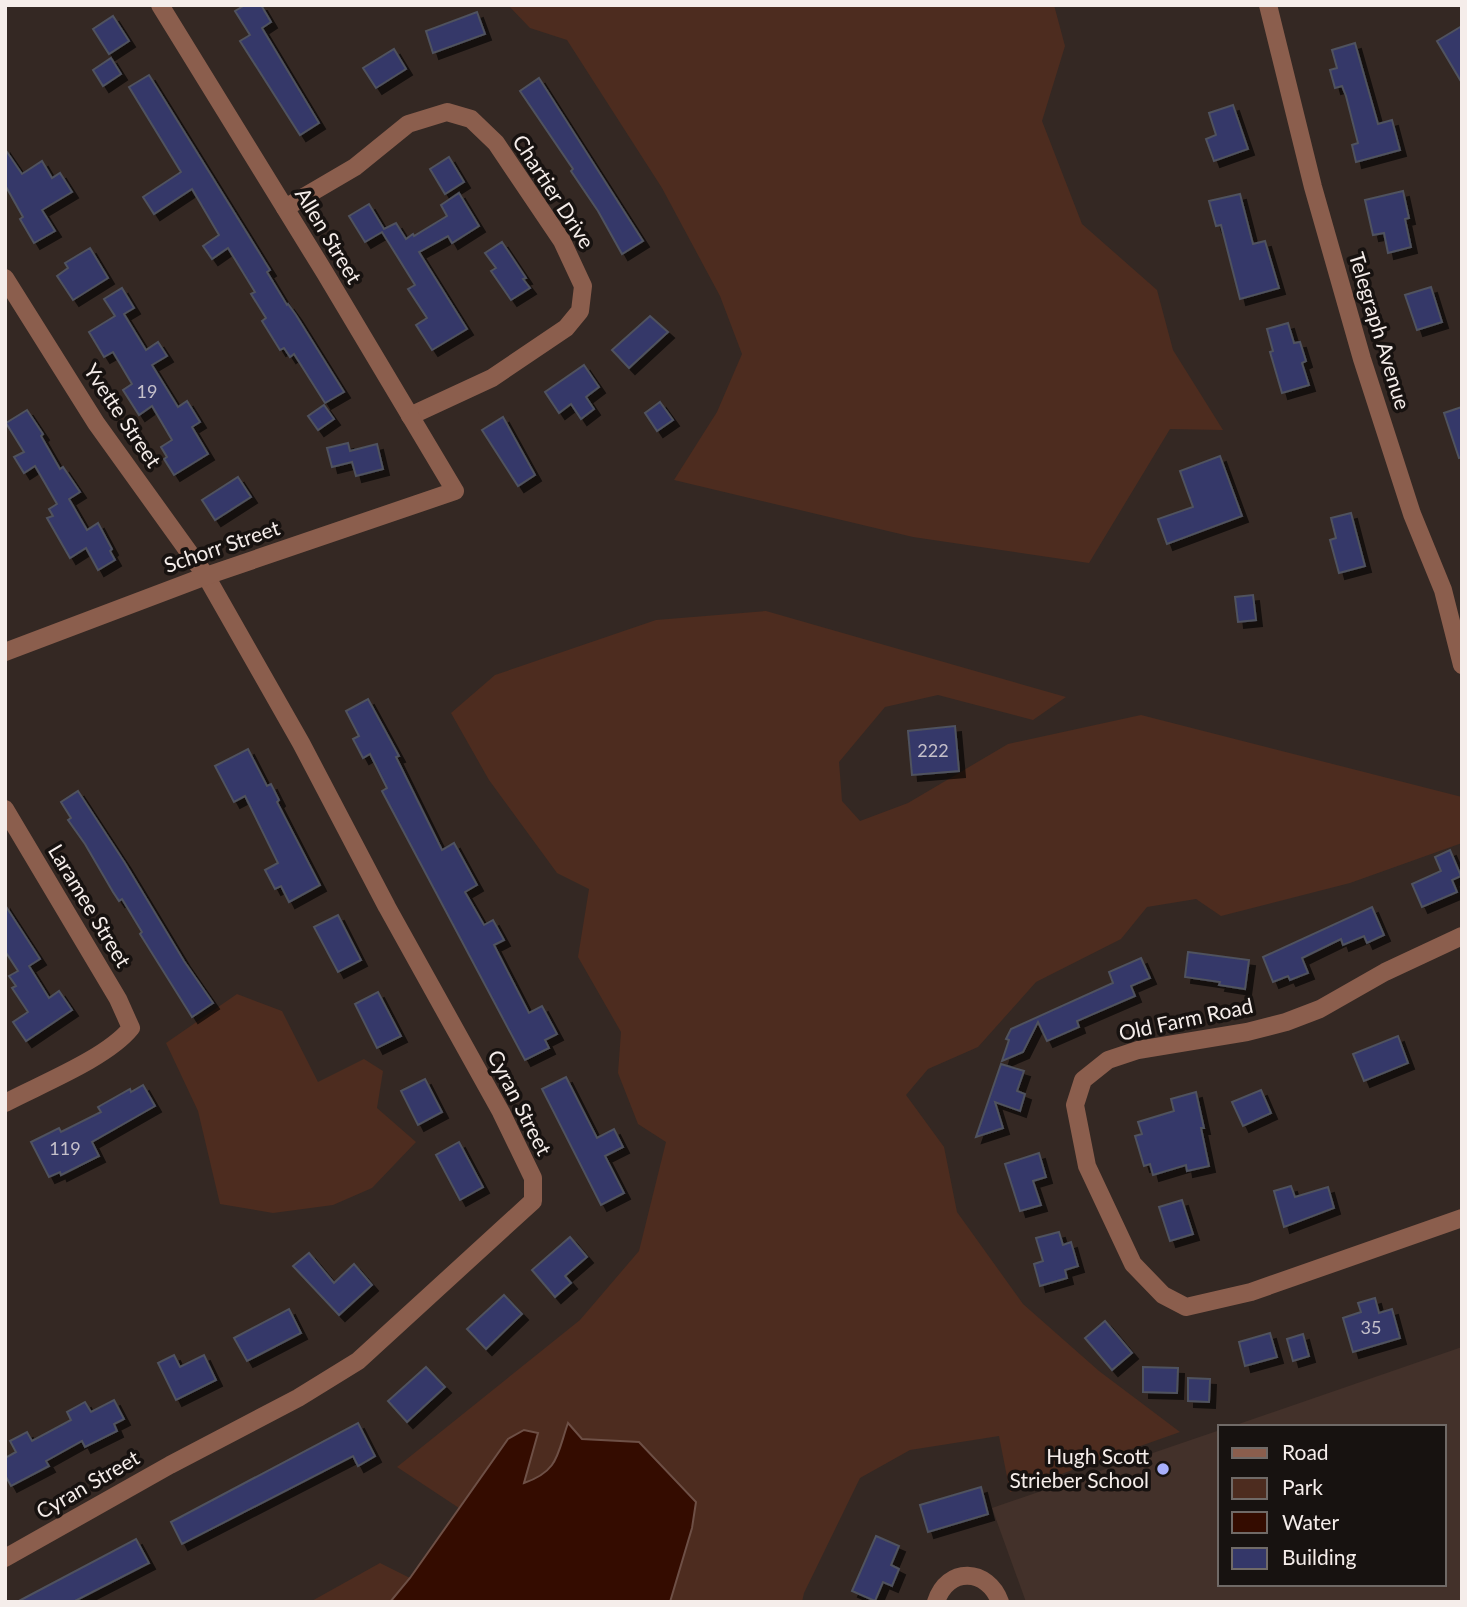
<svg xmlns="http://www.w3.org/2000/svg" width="1467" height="1607" font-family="Lato,sans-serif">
	<defs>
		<filter id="shadow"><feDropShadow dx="6" dy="6" stdDeviation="0" flood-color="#0009"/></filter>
	</defs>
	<rect width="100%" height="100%" fill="#342823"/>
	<polygon fill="#43312a" points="1462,1347 1462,1602 1026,1602 992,1508 1220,1430 1220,1584 1444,1584 1444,1427 1230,1427"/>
	<g fill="#4d2c1f">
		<polygon points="508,5 1054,5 1065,46 1042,121 1082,224 1157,290 1173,350 1223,430 1170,429 1089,563 913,537 674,480 717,412 742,354 720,296 662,188 567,40 530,28"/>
		<path d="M766,611L1066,697L1033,720L938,695L885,707L839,762L842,801L860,821L908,803L1008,744L1141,715L1462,797V843L1350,883L1221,916L1196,899L1147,907L1121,939L1036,982L978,1047L928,1069L906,1095L944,1147L957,1212L1023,1304L1099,1371L1180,1432L1010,1492L999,1436L910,1450L860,1478L804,1593L802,1602H670L692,1528L639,1442L582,1439L568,1423C557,1455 558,1472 523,1484L538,1433L524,1430L508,1439L459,1508L397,1467L580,1320L639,1251L666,1142L638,1124L618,1073L621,1032L578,957L589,889L557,873L489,780L451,713L495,675L656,620Z"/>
		<polygon points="237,994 282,1011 318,1082 364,1059 383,1071 377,1108 416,1142 372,1188 333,1205 273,1213 220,1204 198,1111 166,1043"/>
		<polygon points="380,1563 410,1578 390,1602 305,1602 310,1602"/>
	</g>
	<path fill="#340c00" stroke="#6e5046" stroke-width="2" d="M568,1423L582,1439L639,1442L696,1502L692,1528L670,1602H390L410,1578L508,1439L524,1430L538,1433L524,1483C559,1471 557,1454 568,1423Z"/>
	<g fill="#343769" stroke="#50525e" stroke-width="2" filter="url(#shadow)">
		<polygon points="245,5 261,5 271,22 262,28 319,123 300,135 240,41 250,35 235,11"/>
		<polygon points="477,12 485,34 433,53 426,31"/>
		<polygon points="113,16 129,41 109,54 93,29"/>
		<polygon points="1462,26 1462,83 1437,41"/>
		<polygon points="1355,43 1378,124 1392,120 1400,150 1356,162 1352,145 1358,143 1346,96 1342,86 1335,88 1330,70 1337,68 1332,50"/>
		<polygon points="394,49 406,69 376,88 363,68"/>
		<polygon points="111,58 121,74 103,86 93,70"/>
		<polygon points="149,75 265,262 270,270 267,272 287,305 288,304 296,315 344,392 325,403 294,354 290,357 284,348 280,350 262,321 266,318 251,294 255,292 228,248 212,259 203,246 219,235 192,189 154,214 143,197 181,172 129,87"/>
		<polygon points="539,78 643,241 622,254 598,211 571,171 573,169 520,91"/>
		<polygon points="1233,105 1248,149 1214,161 1206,139 1216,135 1209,113"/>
		<polygon points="5,149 22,174 42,161 52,178 60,173 72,192 42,210 55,231 34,243 20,219 23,217 5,185"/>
		<polygon points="449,157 464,182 445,194 430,169"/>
		<polygon points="1403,191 1409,218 1405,219 1411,247 1388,253 1384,233 1373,235 1365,200"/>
		<polygon points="459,193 479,226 452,243 448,236 419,252 467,329 432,350 416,325 427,318 408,289 415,285 382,232 365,242 349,216 369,204 384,229 396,223 406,239 413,234 414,236 447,216 441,205"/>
		<polygon points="1240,194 1253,244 1265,241 1279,288 1240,299 1221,225 1216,226 1209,201"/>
		<polygon points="502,242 526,278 523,279 530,288 511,300 491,271 496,268 485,253"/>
		<polygon points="90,248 108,278 73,300 57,276 68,268 65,263"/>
		<polygon points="1431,287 1442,322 1417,330 1405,295"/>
		<polygon points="122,288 134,308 124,314 146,350 158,342 167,356 152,365 178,407 187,401 200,422 192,427 208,454 174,475 164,459 167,457 161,447 172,440 152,406 139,415 123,390 132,384 113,352 104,357 89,332 115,316 104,299"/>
		<polygon points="650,316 668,332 629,368 612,350"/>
		<polygon points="1288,323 1294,343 1300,342 1306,361 1302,363 1309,385 1282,393 1270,352 1273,351 1267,329"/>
		<polygon points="584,365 599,387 586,397 594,409 581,419 571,404 559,413 545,392"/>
		<polygon points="660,402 673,420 657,431 645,413"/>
		<polygon points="324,405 334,419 318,430 308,416"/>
		<polygon points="1462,407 1462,457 1459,458 1444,413"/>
		<polygon points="27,410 43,434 41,436 60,469 63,467 80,492 69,499 87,530 98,523 112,549 110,551 115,560 98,570 86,548 70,558 47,518 53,516 49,509 57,504 35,466 24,473 14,457 24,452 6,423"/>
		<polygon points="503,417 535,475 518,486 482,430"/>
		<polygon points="348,443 350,451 377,444 383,469 356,476 352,462 332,467 327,448"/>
		<polygon points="1220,456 1242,516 1167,544 1158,519 1193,507 1180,471"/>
		<polygon points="238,477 251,497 215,520 202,500"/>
		<polygon points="1351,513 1365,566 1339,573 1330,540 1336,538 1331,518"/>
		<polygon points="1253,595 1256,620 1238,622 1235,597"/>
		<polygon points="368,699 399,756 396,757 442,850 454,843 477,885 465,892 484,925 493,920 504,940 494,945 529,1013 542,1006 557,1034 545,1040 549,1048 525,1060 382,791 387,788 370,754 363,758 353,739 359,736 346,711"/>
		<polygon points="955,726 959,771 912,775 908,731"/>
		<polygon points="248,749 267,786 271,784 279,800 277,802 320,885 289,902 281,886 275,889 265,870 278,863 245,796 234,802 215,766"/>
		<polygon points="78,791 125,863 184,961 213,1003 192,1017 140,934 142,932 122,899 119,901 113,892 85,844 68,820 71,818 61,802"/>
		<polygon points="1450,850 1461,876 1452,880 1457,892 1422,907 1412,884 1441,871 1435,857"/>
		<polygon points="5,905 40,959 29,966 49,998 59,991 72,1010 26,1041 13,1022 28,1012 12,988 16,986 9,976 18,971 5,951"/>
		<polygon points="1372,907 1384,935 1367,943 1364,936 1343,945 1341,939 1302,958 1308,973 1290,980 1288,976 1273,982 1263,957"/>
		<polygon points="338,915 361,960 338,972 314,927"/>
		<polygon points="1188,952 1249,960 1245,989 1219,985 1220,982 1185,977"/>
		<polygon points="1141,958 1150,978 1131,986 1135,996 1077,1021 1079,1027 1047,1041 1038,1022 1023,1052 1002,1061 1009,1040 1006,1039 1011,1029 1113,983 1109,972"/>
		<polygon points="378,992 401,1036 377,1048 355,1004"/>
		<polygon points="1398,1036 1408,1063 1364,1081 1353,1054"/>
		<polygon points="1001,1064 1024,1071 1017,1091 1025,1094 1020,1111 995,1102 1003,1128 976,1137"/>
		<polygon points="566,1077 597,1138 614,1129 623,1147 605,1156 624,1193 601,1205 542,1089"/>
		<polygon points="425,1079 442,1112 418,1125 401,1091"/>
		<polygon points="143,1085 155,1106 92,1142 99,1156 61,1175 60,1172 49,1177 31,1142 59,1128 61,1132 101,1112 98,1107 130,1089 131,1092"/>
		<polygon points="1261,1090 1271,1113 1243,1126 1232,1102"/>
		<polygon points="1196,1092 1204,1128 1201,1128 1209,1166 1187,1171 1186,1165 1153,1175 1150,1164 1144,1166 1135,1136 1142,1134 1138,1122 1174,1111 1171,1099"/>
		<polygon points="459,1142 483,1187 460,1200 436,1155"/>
		<polygon points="1039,1153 1046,1177 1033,1181 1041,1205 1020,1211 1005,1164"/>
		<polygon points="1291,1186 1295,1197 1328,1187 1334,1208 1284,1227 1274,1191"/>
		<polygon points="1182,1200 1193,1234 1170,1241 1159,1207"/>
		<polygon points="1059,1232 1063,1245 1071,1242 1078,1266 1065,1270 1067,1278 1040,1286 1034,1264 1043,1261 1036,1238"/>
		<polygon points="570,1237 587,1257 565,1276 571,1283 555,1297 532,1270"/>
		<polygon points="309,1253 334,1283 354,1264 372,1285 339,1315 293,1266"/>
		<polygon points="504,1295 522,1314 486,1349 467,1329"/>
		<polygon points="1375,1298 1379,1313 1392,1309 1400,1338 1353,1352 1343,1318 1361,1312 1358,1303"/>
		<polygon points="289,1309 301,1333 247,1361 234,1338"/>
		<polygon points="1105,1321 1132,1353 1112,1370 1085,1338"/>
		<polygon points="1270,1333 1277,1357 1245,1366 1239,1342"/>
		<polygon points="1303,1334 1309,1356 1293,1361 1287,1339"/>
		<polygon points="174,1355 180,1367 204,1355 216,1380 176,1400 158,1363"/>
		<polygon points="426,1367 445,1387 407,1422 388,1401"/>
		<polygon points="1143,1367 1178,1368 1177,1393 1143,1392"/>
		<polygon points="1188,1378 1210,1379 1209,1402 1188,1401"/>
		<polygon points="114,1400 124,1419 114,1424 117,1431 85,1447 82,1441 46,1461 49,1466 11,1486 5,1475 5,1458 16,1452 10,1441 27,1432 32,1441 71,1420 67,1412 85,1402 91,1412"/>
		<polygon points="358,1423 375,1456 358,1466 353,1456 182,1544 171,1522"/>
		<polygon points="981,1487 988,1514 928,1532 920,1505"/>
		<polygon points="876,1536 899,1546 891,1565 899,1569 892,1586 883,1582 875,1601 852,1591"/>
		<polygon points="136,1539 149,1563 73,1602 17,1602"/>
	</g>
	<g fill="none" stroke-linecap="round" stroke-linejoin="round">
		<g stroke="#8b5e4d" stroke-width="18">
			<polyline points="1268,5 1313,187 1362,359 1412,514 1443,590 1462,665"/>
			<polyline points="285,208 355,167 408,124 447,112 471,119 496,143 562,241 583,286 580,311 566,328 492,378 410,416"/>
			<polyline points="5,278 96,423 206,576 301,743 387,907 501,1112 533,1178 533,1201 358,1361 298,1398 170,1465 5,1558"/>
			<polyline points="5,652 206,576 455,491 325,273 160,5"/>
			<path d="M5,809L118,999L131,1028C107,1058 41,1084 5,1103"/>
			<polyline points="1462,936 1385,972 1320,1009 1286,1022 1247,1032 1138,1050 1108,1060 1083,1080 1075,1105 1087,1166 1133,1264 1163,1295 1186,1307 1251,1292 1462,1218"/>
			<path d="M936,1602C947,1566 988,1568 1000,1602"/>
		</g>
	</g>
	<circle fill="#a8b0fc" stroke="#171210" stroke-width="2.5" cx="1163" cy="1469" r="7"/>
	<g text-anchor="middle" stroke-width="7" stroke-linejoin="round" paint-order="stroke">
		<g font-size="18" fill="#c5c0ca">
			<text x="147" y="398">19</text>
			<text x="933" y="757">222</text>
			<text x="65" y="1155">119</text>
			<text x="1371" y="1334">35</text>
		</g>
		<g font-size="21" fill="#f5edea" stroke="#171210">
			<text transform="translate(553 192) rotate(57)" y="7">Chartier Drive</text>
			<text transform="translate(328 236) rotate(59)" y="7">Allen Street</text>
			<text transform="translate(1379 331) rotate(73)" y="7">Telegraph Avenue</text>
			<text transform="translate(122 416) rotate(56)" y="7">Yvette Street</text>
			<text transform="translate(222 547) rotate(-19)" y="7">Schorr Street</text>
			<text transform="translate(89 906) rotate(59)" y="7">Laramee Street</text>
			<text transform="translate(1186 1020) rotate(-12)" y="7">Old Farm Road</text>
			<text transform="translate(519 1103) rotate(63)" y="7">Cyran Street</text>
			<text transform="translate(88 1485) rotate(-30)" y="7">Cyran Street</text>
		</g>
		<g font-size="21" fill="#f5edea" stroke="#171210" text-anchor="end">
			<text x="1149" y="1464">Hugh Scott<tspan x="1149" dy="24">Strieber School</tspan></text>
		</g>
	</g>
	<rect width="1467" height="1607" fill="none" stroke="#f5edea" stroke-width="14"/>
	<rect x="1218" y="1425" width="228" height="161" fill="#171210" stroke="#706a67" stroke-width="2"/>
	<rect x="1232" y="1448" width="35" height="10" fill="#8b5e4d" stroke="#706a67" stroke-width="2"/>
	<text x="1282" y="1460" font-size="21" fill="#f5edea">Road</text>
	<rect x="1232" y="1478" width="35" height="21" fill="#4d2c1f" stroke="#706a67" stroke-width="2"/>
	<text x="1282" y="1495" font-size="21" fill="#f5edea">Park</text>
	<rect x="1232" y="1512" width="35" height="21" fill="#340c00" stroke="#706a67" stroke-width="2"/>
	<text x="1282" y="1530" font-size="21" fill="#f5edea">Water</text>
	<rect x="1232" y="1548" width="35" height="21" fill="#343769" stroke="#706a67" stroke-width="2"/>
	<text x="1282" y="1565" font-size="21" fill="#f5edea">Building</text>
</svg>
